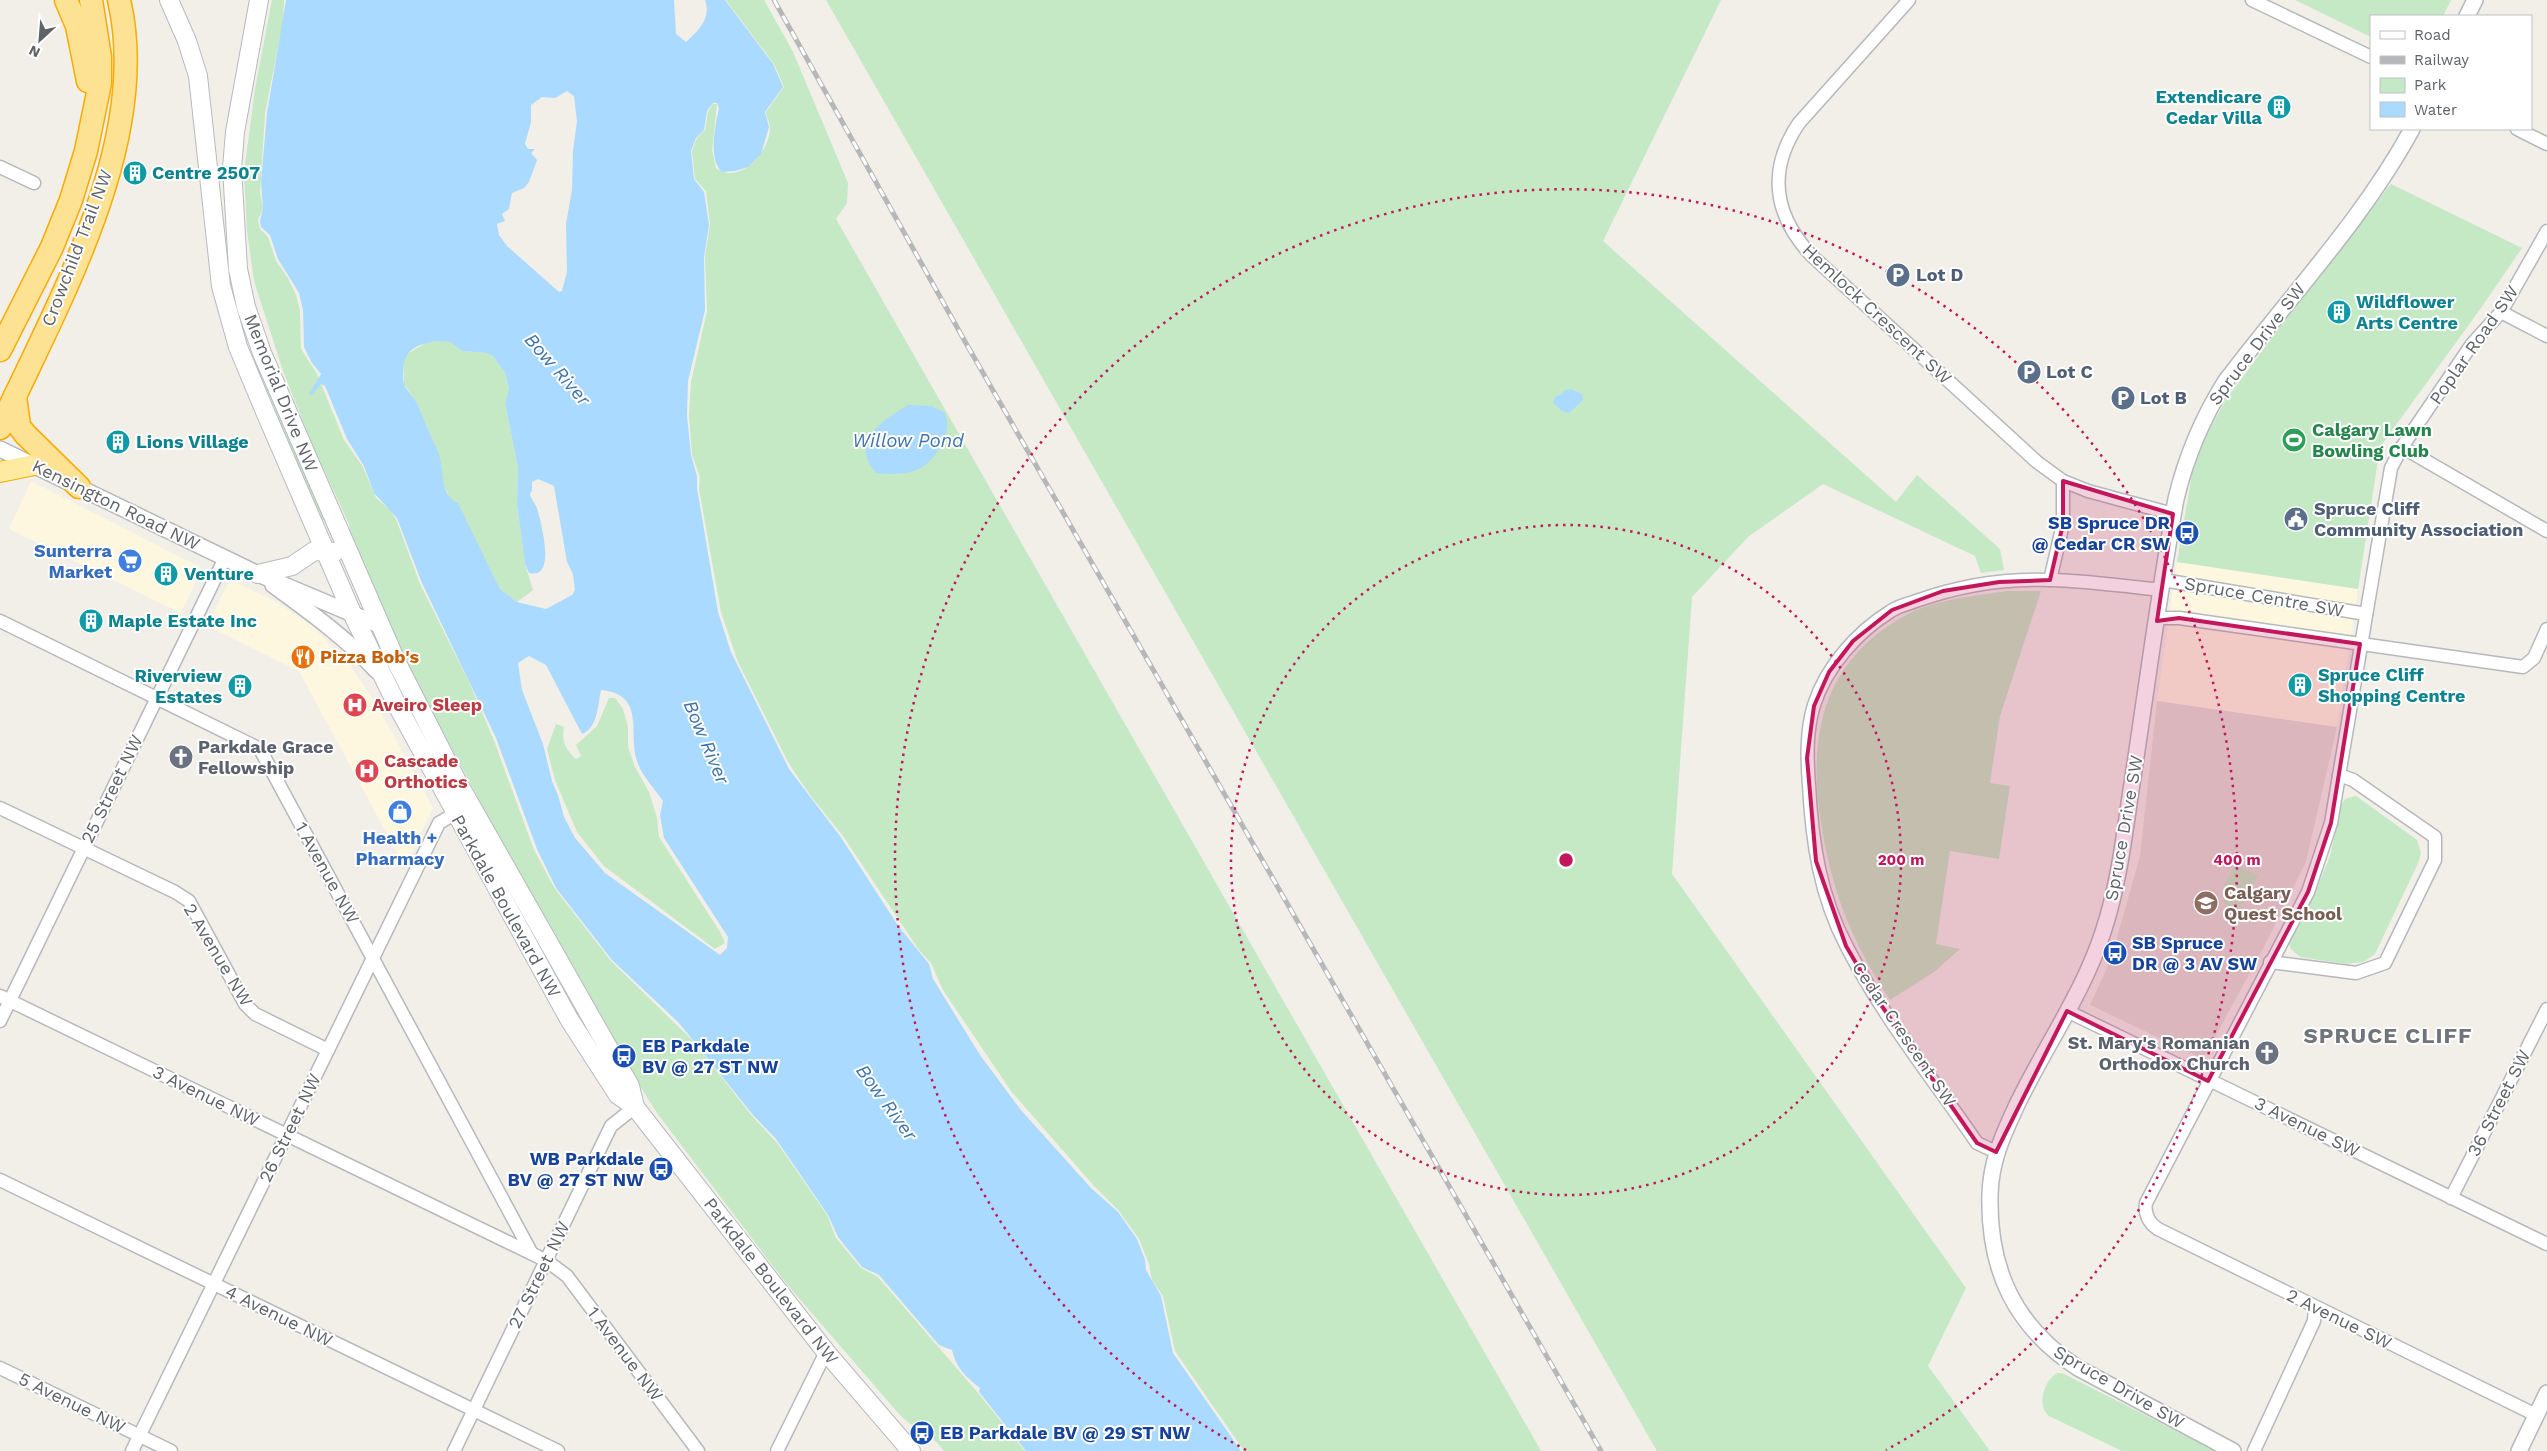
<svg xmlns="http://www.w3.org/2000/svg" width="2547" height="1451" font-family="'Work Sans',sans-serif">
	<rect width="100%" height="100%" fill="#f1efe8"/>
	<g fill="#fef7e0">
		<polygon points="31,481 202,568 181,613 9,529"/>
		<polygon points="2177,562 2358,589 2337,727 2157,701"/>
		<polygon points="233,581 278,603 312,626 350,665 378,707 433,808 405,867 299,671 207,626 228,583"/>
	</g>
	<polygon fill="#e1ded6" points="2157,701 2337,727 2306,862 2265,945 2203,1059 2090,1005 2111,959 2140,856"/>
	<g fill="#c5e8c5">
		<path d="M272,0H284L283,22L265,113L260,193L263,208L258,220L260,229L268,237L276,261L288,278L296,295L300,311L301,349L317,374L344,440L363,467L376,498L390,510L396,519L420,584L468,680L493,738L534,850L555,889L611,961L693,1041L752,1116L778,1144L827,1215L836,1238L861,1268L878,1277L978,1393L1025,1451H944C932,1433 913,1429 899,1414L785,1282L657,1113L619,1053L534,902L393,639L352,542L349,524L312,444L283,371L254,281L247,230L244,173L255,89Z"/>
		<path d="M726,0H764L793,52L848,183L847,203L836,219L1541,1451H1244L1175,1351L1163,1296L1152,1280L1149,1264L1139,1239L1119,1211L1094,1186L1011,1091L943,990L931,963L919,950L843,836L810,795L788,762L738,662L721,612L699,489L700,477L692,455L689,416L691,382L707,311L705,256L710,224L706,191L695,179L692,151L697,138L705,130L708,112L713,104H717L712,150L716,168C740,186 770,151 770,128C770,123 766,117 766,112L784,87L774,64Z"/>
		<polygon points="826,0 1721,0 1603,241 1896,502 1917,475 2000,549 2004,570 1981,573 1975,556 1823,484 1748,537 1692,597 1672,874 1966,1288 1928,1366 1990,1451 1657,1451"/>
		<polygon points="2295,0 2451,0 2443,16 2371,16 2371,37"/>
		<polygon points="2391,184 2522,248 2481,308 2380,447 2358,589 2177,562 2192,474 2205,437 2227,398 2280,327"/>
		<path d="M235,267L328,520H321C287,438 250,357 229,269Z"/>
		<polygon points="437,341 450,342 462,351 487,353 493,356 505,373 509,389 505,403 518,468 517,505 525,564 533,590 517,602 500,589 458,504 451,500 443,484 438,453 416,401 404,384 403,361 405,355 426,343"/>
		<path d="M2007,591H2041L2000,716L1990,783L2010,786L1999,859L1950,851L1936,944L1960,949L1934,972L1890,1000C1850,939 1831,889 1820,817C1808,731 1825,658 1908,614C1937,599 1975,596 2007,591Z"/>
		<path d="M609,698H615L623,709L628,727V747L635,767L649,792L657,818L659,837L720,932L725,943L715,949L604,866L577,832L555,780L547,749L556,724L564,727C561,741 566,750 576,759L581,756L576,745L597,726Z"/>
		<polygon points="2356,796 2417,840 2421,853 2419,861 2375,954 2363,962 2346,964 2300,957 2291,949 2288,940 2313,898 2330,856 2341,806 2345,799"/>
		<polygon points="2235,865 2258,875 2239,911 2226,905 2223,900 2227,893 2222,890"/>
		<path d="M2057,1373H2062L2216,1451H2122L2049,1416C2036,1405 2044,1381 2057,1373Z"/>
	</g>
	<g fill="#aadaff" fill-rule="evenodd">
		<path d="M286,0H674L676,34L686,42C698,31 712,18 705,0H725L773,64L783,87L765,112L769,127L761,154L748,167L735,171L722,172C708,160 715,126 719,108L717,103H713L707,111L704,130L696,138L691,151L694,179L704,192L709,225L704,257L705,310L688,381L687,416L691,455L697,476V488L718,612L731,652L789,769L840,836L899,927L929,964L933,979L980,1055L1020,1109L1091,1188L1118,1212L1137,1239L1145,1260L1146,1270L1161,1296L1173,1353L1241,1451H1026L979,1392L980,1388C966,1377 956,1368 952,1350L939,1345L879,1275L862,1267L838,1237L828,1215L776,1139L753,1115L679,1023L612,960L556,888L537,849L496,738L422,583L397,518L374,493L364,466L347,439L325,386L321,384L312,395L309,394L321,374L312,363L304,347L303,310L299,293L278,259L270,235L261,227L260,221L263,208L261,182L267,113ZM567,91L574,96L577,121L573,151L572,190L566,224L567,272L562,291L559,292L507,246L499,235L497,224L505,221L502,214L509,209L512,193L524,188L529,182L537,160L531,153L535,149H528L525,144L531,122V105L542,97L555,98ZM437,341L450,342L462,351L487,353L493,356L505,373L509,389L505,403L518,468L517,505L525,564L529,573C558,580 540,520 537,508C535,503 531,499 530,494L532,491V482L538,479L554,486L567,562L573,574L575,590L572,595L546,609L517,602L500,589L458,503C438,494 445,469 438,452C431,436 424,420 417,403C414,397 409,393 406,388C403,383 403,377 403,373C403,349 416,345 437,341ZM529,656L546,665L582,734C598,728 598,704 601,690C646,694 628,733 637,761C641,775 655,789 663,801L660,815L664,838L728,937L727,948L720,955L605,873L575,838L564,817L558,795L552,781L543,744L522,690L518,663Z"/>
		<polygon points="1571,389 1582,394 1583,400 1569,413 1562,411 1553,403 1555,397 1562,394 1564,390"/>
		<path d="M908,405L932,406L945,413C949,425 947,432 942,443C928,473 907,476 876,473C873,469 869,464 867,459C860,433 890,416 908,405Z"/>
	</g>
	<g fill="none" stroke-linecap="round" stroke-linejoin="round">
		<defs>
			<g id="minor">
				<path d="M1909,0L1799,123C1767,170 1774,215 1811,255L2037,462L2063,481L2088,491L2173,514"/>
				<polyline points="2252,0 2371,57"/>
				<polyline points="2517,129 2547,144"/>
				<polyline points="0,167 34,183"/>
				<polyline points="2501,312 2547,336"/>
				<polyline points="2402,447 2547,531"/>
				<polyline points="2050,580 2063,524 2063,481"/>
				<polyline points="2163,580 2366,614"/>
				<polyline points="2157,618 2179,618 2523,667 2534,658 2547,629"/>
				<polyline points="0,621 260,749 531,1252"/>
				<polyline points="0,808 175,892 189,901 245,1004 255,1014 328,1050"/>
				<polyline points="2270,962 2356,973 2385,963 2435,860 2435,837 2353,780 2339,775"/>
				<polyline points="0,996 547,1261 567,1276 698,1451"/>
				<polyline points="2067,1011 2547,1244"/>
				<polyline points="0,1021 225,558"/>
				<path d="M1996,1152L1977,1143C1933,1079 1883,1017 1847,947C1820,896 1812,842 1809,785C1807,758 1806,731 1814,705C1826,667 1857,632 1891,611C1898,606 1908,604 1916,601C1958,586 2005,578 2051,580C2088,581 2125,586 2161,590"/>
				<polyline points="0,1180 558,1451"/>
				<polyline points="2451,1198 2547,1009"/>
				<polyline points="0,1368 171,1451"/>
				<path d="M2536,1415L2158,1229C2149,1223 2144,1214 2146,1203L2308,892L2331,823L2391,468L2402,447L2472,344L2501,312L2547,231"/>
				<polyline points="132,1451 439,823 456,813"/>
				<polyline points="454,1451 611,1126 635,1107"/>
				<polyline points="777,1451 826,1352"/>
				<polyline points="2254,1451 2314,1321 2315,1307"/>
			</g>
			<g id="tertiary">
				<polyline points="2467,16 2475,0"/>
				<polyline points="0,449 258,574 379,625"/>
				<path d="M273,585C310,612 346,638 377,671"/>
				<path d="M2233,1451L2078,1368C2014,1326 1988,1269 1990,1194C1991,1162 2002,1137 2015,1109C2043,1049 2084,993 2104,929C2120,880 2125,828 2133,777C2147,685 2159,592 2176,499C2186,457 2202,419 2225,382C2288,298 2362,221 2412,129"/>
				<polyline points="2519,1451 2547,1393"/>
			</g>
			<g id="secondary">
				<polyline points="169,0 187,41 198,76 221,286 238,347 266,414 352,613 399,709 569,1019 618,1095 635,1107 826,1352 911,1451"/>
				<polyline points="259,0 235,132 232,168 238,269 246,307 262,353 397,663 458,783 630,1086 635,1107"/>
				<polyline points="258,574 292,566 314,551 335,552"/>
			</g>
			<polyline id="trunk" points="0,472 34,465"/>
			<g id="motorway">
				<polyline points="66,0 77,26 88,81"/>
				<polyline points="0,350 52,247 71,200 86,151 100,83 100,57 91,0"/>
				<polyline points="15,396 19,426 25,434 79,487"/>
				<path d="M0,428C57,304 152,140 119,0"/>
			</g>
		</defs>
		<use href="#minor" stroke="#b5b8bc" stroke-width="15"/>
		<use href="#tertiary" stroke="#b5b8bc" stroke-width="18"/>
		<use href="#secondary" stroke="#b6babf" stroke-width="20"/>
		<use href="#trunk" stroke="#f9ab00" stroke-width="22"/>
		<use href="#motorway" stroke="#f9ab00" stroke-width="25"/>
		<use href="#minor" stroke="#fff" stroke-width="12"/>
		<use href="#tertiary" stroke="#fff" stroke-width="15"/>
		<use href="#secondary" stroke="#fff" stroke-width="18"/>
		<use href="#trunk" stroke="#feeaa1" stroke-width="20"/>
		<use href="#motorway" stroke="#fde293" stroke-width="22"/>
		<defs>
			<polyline id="rail" points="774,0 967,345 1601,1451"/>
		</defs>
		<use href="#rail" stroke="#b6b7b8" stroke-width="5"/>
		<use href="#rail" stroke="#fff" stroke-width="3" stroke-dasharray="9" stroke-linecap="butt"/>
	</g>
	<path fill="#c2185b" fill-opacity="0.2" stroke="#c2185b" stroke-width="4" stroke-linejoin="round" d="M2063,481L2173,514L2157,621L2179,618L2360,644L2331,823L2308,892L2208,1081L2067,1011L1996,1152L1977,1143L1879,1002L1846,946L1816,861L1807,758L1814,706L1829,672L1853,641L1892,610L1943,591L1999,582L2050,580L2063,524Z"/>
	<g fill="none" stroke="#c2185b" stroke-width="2.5" stroke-dasharray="2.5 5">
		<circle cx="1566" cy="860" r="335"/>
		<path d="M1246 1450A671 671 0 1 1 1886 1450"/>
	</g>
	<defs>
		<symbol id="building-disc" viewBox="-11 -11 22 22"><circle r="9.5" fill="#0f9aa8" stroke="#fff"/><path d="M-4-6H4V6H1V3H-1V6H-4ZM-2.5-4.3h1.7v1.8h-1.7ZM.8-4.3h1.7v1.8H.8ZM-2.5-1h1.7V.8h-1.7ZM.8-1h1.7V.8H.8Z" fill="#fff"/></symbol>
		<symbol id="parking-disc" viewBox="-11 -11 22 22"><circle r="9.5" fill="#5c6f8a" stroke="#fff"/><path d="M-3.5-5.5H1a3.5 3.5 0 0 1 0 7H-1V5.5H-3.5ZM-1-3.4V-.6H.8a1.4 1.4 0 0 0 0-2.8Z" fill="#fff"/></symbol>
		<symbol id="stadium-disc" viewBox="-11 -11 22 22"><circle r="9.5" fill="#2e9e5b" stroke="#fff"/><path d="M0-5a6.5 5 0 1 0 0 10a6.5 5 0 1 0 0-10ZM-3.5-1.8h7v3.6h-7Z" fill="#fff"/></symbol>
		<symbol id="civic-disc" viewBox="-11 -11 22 22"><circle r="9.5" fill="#5c6f8a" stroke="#fff"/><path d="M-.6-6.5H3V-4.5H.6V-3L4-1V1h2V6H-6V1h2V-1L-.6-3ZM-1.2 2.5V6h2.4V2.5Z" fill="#fff"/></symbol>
		<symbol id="bus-disc" viewBox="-11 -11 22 22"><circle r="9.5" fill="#1a4fb4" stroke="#fff"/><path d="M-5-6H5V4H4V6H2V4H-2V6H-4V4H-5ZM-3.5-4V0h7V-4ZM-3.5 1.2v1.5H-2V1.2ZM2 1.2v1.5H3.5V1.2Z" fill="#fff"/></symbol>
		<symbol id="supermarket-disc" viewBox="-11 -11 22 22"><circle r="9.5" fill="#3f7fe0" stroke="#fff"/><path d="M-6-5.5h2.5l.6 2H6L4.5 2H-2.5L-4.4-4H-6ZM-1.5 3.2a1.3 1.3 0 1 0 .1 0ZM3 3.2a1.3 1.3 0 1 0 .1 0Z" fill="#fff"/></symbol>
		<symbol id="restaurant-disc" viewBox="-11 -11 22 22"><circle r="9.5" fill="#e8710a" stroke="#fff"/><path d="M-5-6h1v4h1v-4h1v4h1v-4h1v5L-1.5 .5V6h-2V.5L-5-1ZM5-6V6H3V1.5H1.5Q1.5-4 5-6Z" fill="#fff"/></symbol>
		<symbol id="hospital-disc" viewBox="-11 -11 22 22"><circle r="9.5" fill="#e0444e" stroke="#fff"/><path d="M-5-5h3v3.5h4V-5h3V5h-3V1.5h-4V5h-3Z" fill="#fff"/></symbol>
		<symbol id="church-disc" viewBox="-11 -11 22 22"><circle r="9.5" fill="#6b7280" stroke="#fff"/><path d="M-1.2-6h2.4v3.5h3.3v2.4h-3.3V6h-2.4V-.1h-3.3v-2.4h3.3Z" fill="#fff"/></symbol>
		<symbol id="shop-disc" viewBox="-11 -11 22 22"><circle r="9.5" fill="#3f7fe0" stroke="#fff"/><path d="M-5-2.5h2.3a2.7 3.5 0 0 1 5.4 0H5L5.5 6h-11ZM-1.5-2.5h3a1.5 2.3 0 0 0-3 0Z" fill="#fff"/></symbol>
		<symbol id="school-disc" viewBox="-11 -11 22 22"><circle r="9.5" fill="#8d6e63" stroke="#fff"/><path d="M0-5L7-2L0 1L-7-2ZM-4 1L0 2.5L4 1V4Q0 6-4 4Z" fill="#fff"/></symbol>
	</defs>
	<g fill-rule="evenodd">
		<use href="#building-disc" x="2265" y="93" width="28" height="28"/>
		<use href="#building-disc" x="121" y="159" width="28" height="28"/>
		<use href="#parking-disc" x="1884" y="261" width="28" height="28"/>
		<use href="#building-disc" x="2325" y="298" width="28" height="28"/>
		<use href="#parking-disc" x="2015" y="358" width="28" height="28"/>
		<use href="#parking-disc" x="2109" y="384" width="28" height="28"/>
		<use href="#stadium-disc" x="2280" y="426" width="28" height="28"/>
		<use href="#building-disc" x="104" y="428" width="28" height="28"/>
		<use href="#civic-disc" x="2282" y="505" width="28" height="28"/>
		<use href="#bus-disc" x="2173" y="519" width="28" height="28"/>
		<use href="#supermarket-disc" x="116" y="547" width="28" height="28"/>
		<use href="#building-disc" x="152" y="560" width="28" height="28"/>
		<use href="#building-disc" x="77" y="607" width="28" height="28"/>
		<use href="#restaurant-disc" x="289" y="643" width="28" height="28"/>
		<use href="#building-disc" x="2286" y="671" width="28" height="28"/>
		<use href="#building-disc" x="226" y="672" width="28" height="28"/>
		<use href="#hospital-disc" x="341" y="691" width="28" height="28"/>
		<use href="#church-disc" x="167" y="743" width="28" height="28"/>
		<use href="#hospital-disc" x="353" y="757" width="28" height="28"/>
		<use href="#shop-disc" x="386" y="798" width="28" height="28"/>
		<use href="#school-disc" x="2192" y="889" width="28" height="28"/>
		<use href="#bus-disc" x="2101" y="939" width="28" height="28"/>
		<use href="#church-disc" x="2253" y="1039" width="28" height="28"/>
		<use href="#bus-disc" x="610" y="1042" width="28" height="28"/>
		<use href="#bus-disc" x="647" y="1155" width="28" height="28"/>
		<use href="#bus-disc" x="908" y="1419" width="28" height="28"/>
	</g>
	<g text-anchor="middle" stroke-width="4" stroke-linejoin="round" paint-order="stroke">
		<g font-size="18" font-weight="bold" fill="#0d838f" stroke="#fff" text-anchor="start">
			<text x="2262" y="103" text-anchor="end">Extendicare<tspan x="2262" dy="21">Cedar Villa</tspan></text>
			<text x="152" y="179">Centre 2507</text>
			<text x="2356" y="308">Wildflower<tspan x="2356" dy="21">Arts Centre</tspan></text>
			<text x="136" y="448">Lions Village</text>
			<text x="184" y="580">Venture</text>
			<text x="108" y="627">Maple Estate Inc</text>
			<text x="2318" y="681">Spruce Cliff<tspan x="2318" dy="21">Shopping Centre</tspan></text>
			<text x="222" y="682" text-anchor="end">Riverview<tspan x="222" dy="21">Estates</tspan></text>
		</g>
		<g font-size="18" fill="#5f6368" stroke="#fff">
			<text transform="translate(77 248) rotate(-69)" y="6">Crowchild Trail NW</text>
			<text transform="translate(1877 314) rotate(43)" y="6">Hemlock Crescent SW</text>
			<text transform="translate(2257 344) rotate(-53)" y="6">Spruce Drive SW</text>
			<text transform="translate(2474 345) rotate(-55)" y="6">Poplar Road SW</text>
			<text transform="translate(281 393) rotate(68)" y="6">Memorial Drive NW</text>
			<text transform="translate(116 505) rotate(26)" y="6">Kensington Road NW</text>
			<text transform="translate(2264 597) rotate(10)" y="6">Spruce Centre SW</text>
			<text transform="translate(112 789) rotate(-64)" y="6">25 Street NW</text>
			<text transform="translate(2124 828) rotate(-80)" y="6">Spruce Drive SW</text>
			<text transform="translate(327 873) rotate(61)" y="6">1 Avenue NW</text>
			<text transform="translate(506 906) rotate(61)" y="6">Parkdale Boulevard NW</text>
			<text transform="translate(218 955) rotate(59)" y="6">2 Avenue NW</text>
			<text transform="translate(1904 1034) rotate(56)" y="6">Cedar Crescent SW</text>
			<text transform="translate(206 1096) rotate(26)" y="6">3 Avenue NW</text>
			<text transform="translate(2499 1103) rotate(-63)" y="6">36 Street SW</text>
			<text transform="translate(2307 1127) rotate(26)" y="6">3 Avenue SW</text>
			<text transform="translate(290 1128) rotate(-64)" y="6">26 Street NW</text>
			<text transform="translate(539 1275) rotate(-64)" y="6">27 Street NW</text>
			<text transform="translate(771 1281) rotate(52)" y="6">Parkdale Boulevard NW</text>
			<text transform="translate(279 1316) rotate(26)" y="6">4 Avenue NW</text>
			<text transform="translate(2339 1319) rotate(26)" y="6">2 Avenue SW</text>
			<text transform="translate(625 1354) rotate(53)" y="6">1 Avenue NW</text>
			<text transform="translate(2119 1387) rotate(30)" y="6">Spruce Drive SW</text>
			<text transform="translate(72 1403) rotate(26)" y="6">5 Avenue NW</text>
		</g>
		<g font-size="18" font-weight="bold" fill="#4e5e75" stroke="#fff" text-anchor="start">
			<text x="1916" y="281">Lot D</text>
			<text x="2046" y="378">Lot C</text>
			<text x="2140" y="404">Lot B</text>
			<text x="2314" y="515">Spruce Cliff<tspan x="2314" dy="21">Community Association</tspan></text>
		</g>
		<g font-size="18" font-weight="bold" fill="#27864d" stroke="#fff" text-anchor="start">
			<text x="2312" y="436">Calgary Lawn<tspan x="2312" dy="21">Bowling Club</tspan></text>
		</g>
		<g font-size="18" font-weight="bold" fill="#164399" stroke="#fff" text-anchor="start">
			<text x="2170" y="529" text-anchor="end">SB Spruce DR<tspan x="2170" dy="21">@ Cedar CR SW</tspan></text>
			<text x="2132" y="949">SB Spruce<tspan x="2132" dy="21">DR @ 3 AV SW</tspan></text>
			<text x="642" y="1052">EB Parkdale<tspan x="642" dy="21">BV @ 27 ST NW</tspan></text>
			<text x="644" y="1165" text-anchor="end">WB Parkdale<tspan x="644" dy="21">BV @ 27 ST NW</tspan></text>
			<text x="940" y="1439">EB Parkdale BV @ 29 ST NW</text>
		</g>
		<g font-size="18" font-weight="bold" fill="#366cbe" stroke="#fff" text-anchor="end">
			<text x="112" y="557">Sunterra<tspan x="112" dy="21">Market</tspan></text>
			<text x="400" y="844" text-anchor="middle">Health +<tspan x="400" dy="21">Pharmacy</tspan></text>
		</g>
		<g font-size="18" font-weight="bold" fill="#c56008" stroke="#fff" text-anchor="start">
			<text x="320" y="663">Pizza Bob's</text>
		</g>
		<g font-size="18" font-weight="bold" fill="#be3a42" stroke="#fff" text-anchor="start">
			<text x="372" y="711">Aveiro Sleep</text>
			<text x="384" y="767">Cascade<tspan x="384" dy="21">Orthotics</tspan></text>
		</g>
		<g font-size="18" font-weight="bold" fill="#5b616d" stroke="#fff" text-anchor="start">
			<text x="198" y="753">Parkdale Grace<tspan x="198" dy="21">Fellowship</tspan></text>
			<text x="2250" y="1049" text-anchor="end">St. Mary's Romanian<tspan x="2250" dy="21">Orthodox Church</tspan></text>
		</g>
		<g font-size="18" font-weight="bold" fill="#785e54" stroke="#fff" text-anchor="start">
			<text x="2224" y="899">Calgary<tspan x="2224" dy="21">Quest School</tspan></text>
		</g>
		<g font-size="19" font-style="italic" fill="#4174aa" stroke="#fff">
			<text transform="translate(558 369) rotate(49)" y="7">Bow River</text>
			<text x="908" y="447">Willow Pond</text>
			<text transform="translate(707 742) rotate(67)" y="7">Bow River</text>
			<text transform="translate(887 1102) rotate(54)" y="7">Bow River</text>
		</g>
		<g font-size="22" font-weight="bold" letter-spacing="1" fill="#70757a" stroke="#fff">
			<text x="2388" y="1043">SPRUCE CLIFF</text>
		</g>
	</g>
	<circle cx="1566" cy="860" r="8" fill="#c2185b" stroke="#fff" stroke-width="2.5"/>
	<g font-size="15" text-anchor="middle" font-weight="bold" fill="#c2185b" stroke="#fff" stroke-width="4" stroke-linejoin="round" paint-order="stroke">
		<text x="1901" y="865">200 m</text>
		<text x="2237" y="865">400 m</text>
	</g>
	<rect x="2370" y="15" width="162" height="115" fill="#ffffff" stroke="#bfc1c3"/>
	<rect x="2380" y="31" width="25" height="8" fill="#ffffff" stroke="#bfc1c3"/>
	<text x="2414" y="40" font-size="15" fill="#5f6368">Road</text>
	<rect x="2380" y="56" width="25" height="8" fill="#b6b7b8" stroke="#bfc1c3"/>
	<text x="2414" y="65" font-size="15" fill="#5f6368">Railway</text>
	<rect x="2380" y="78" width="25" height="15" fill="#c5e8c5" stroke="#bfc1c3"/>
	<text x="2414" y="90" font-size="15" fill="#5f6368">Park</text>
	<rect x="2380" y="102" width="25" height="15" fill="#aadaff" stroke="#bfc1c3"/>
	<text x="2414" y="115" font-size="15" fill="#5f6368">Water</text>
	<g transform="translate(40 40) rotate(206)" stroke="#ffffff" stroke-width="4" paint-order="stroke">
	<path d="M0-4L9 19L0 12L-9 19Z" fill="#5f6368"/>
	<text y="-8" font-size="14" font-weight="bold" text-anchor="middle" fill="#5f6368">N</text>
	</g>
</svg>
